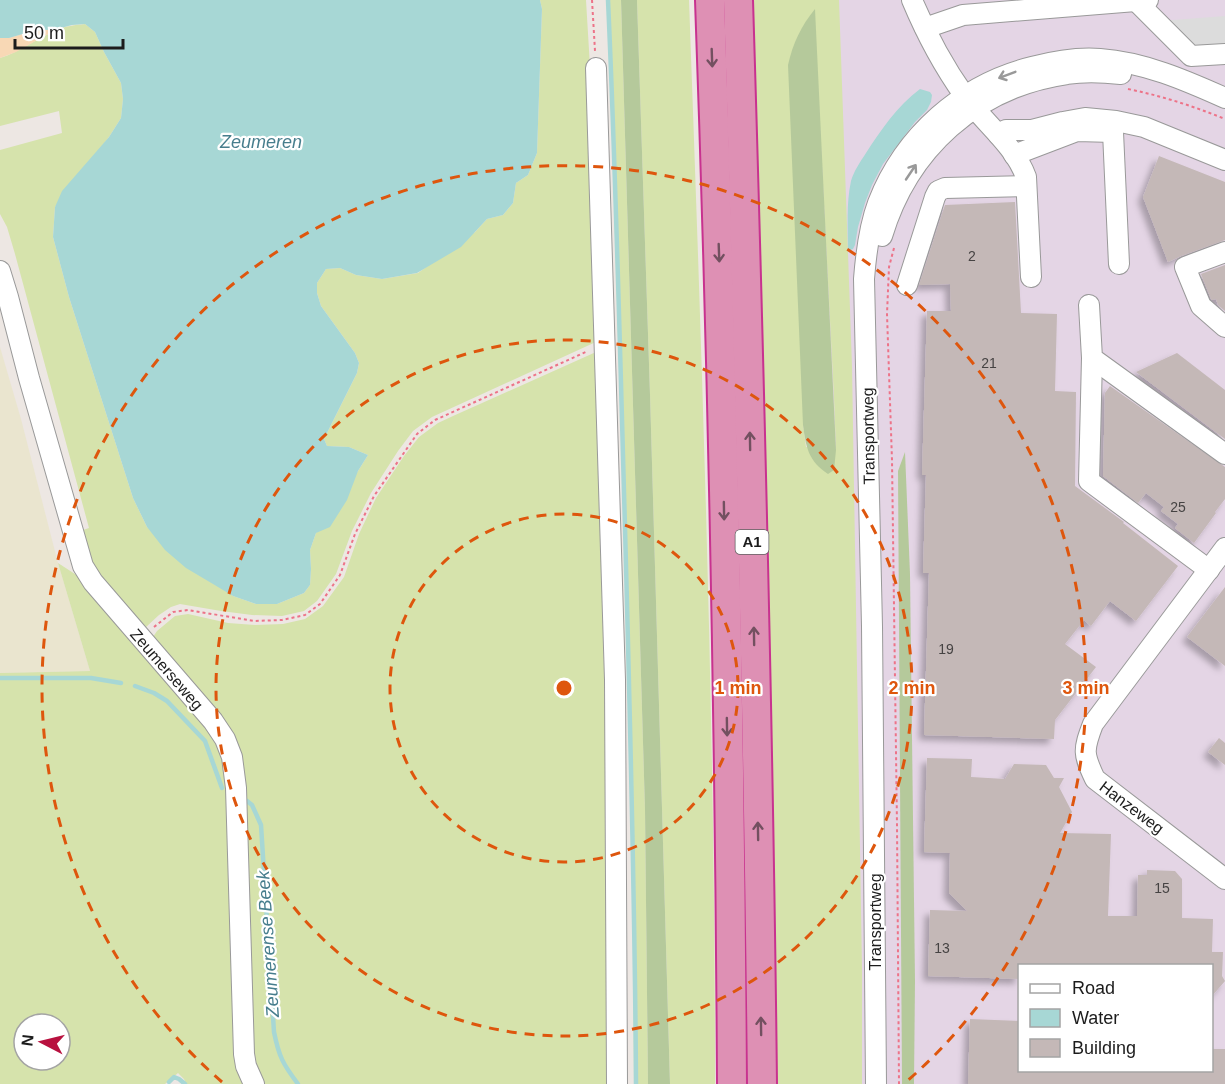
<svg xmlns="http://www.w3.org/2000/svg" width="1225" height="1084" font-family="Helvetica,sans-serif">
	<defs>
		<filter id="shadow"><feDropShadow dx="-5" dy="5" stdDeviation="3" flood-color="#0004"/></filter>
	</defs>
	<rect width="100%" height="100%" fill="#ede7e3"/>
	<path fill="#e4d5e5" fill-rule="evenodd" d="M814,0H1225V1084H831ZM1020,966H1212V1070H1020Z"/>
	<polygon fill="#eae5cf" points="0,347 21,419 58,563 90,671 0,673"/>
	<g fill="#d6e3ac" fill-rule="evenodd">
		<path d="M540,0H586L590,67L598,341L432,417L413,431L398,451L371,493L352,531L336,574L317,601L304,611L282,616L252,615L221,611L180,604L171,607L159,615L145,628L100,580L87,551L80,531L89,528L15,254L7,227L0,214V150L62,133L59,111L0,126V58C20,52 37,38 57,30C66,26 75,25 85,24L95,32L104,52L121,83L123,99L121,118L109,137L55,207L53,237L69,297L133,498L147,527L233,596L256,604H277L304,593L310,585L311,569L310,550L316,533L358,471L368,455L349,447L327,446L324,439L357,373L359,363L355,353L321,306L317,293V283L326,269L340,268L356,275L382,279L418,273L475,232L487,219L503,215L513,203L516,183L528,175L537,153L542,9Z"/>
		<polygon points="608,0 621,0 645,810 648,1084 634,1084 632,808"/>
		<path d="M637,0H689C702,361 715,723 715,1084H670L650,394Z"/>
		<path d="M750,0H839L852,366L862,969V1084H776L773,829L764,405ZM814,10L834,398L836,450L806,447L803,424Z"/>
		<polygon points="596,352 598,393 607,806 610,1084 258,1084 254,1076 236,758 151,640 157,631 175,616 188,614 228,623 255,625 283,624 305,619 323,606 344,577 359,534 376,498 404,456 419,437 438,423 453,416"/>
		<path d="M58,563L78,576L208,724L228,760L249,1084H186L184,1079L178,1073L165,1084H0V673L90,671ZM24,1024H60V1060H24Z"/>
	</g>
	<g fill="#b5c99b">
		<polygon points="621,0 637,0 650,394 670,1084 648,1084 645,810"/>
		<path d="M815,9L836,450L834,470L828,474C808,461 806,447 803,425L788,65C793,43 801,26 815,9Z"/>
		<polygon points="905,452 910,574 915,981 914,1084 902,1084 898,471"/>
	</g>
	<polygon fill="#f8d8b5" points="57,29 16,52 0,58 0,38 9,38 33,31"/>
	<polygon fill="#dcdcdc" points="1225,16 1225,48 1193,51 1160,21"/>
	<g fill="#a7d7d5">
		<polygon points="0,0 540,0 542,9 537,153 528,175 516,183 513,203 503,215 487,219 461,247 417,273 382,279 356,275 340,268 326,269 317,283 317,293 321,306 355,353 359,363 357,373 324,439 327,446 349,447 368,455 358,471 347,500 330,527 316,533 310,550 311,569 310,585 304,593 277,604 256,604 233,596 213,584 186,568 165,550 147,527 133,498 69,297 53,237 55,207 62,191 109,137 121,118 123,99 121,83 104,52 95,32 85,24 72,25 57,29 33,31 9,38 0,38"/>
		<path d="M920,89L930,92L932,95L931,102L927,110L915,122L883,164L872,185L865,203L858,227L855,245L853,249L848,251C848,228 846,204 851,181C854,171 860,162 866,153C881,130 897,106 920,89Z"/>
	</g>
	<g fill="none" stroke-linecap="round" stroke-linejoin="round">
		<g stroke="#a7d7d5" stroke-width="4.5">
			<path d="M608,0C616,176 620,352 625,528C630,713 635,899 636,1084"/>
			<polyline points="0,678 91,678 121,683"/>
			<polyline points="135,686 154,693 167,701 205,741 222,788"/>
			<path d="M247,801L252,805L261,825L274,1032C279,1057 283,1064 298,1084"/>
			<polyline points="169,1082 174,1077 179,1079 185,1084"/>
		</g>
	</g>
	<g fill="#c4b8b7" filter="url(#shadow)">
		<polygon points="1159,156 1225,182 1225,240 1181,256 1168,262 1143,197"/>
		<polygon points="1015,202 1021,313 1057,314 1055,391 1076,392 1075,486 1124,522 1123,523 1178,566 1136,621 1110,601 1091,626 1084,620 1065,644 1096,667 1055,720 1054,739 924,735 929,573 923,573 926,475 922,475 927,311 951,311 950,284 919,285 945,205"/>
		<polygon points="1225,265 1225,311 1218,305 1216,299 1212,300 1211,299 1201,274"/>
		<polygon points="1177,353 1225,390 1225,439 1136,372"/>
		<polygon points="1110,386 1225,467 1225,499 1215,512 1216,513 1194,543 1175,528 1178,524 1161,511 1164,507 1146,493 1138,503 1103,476 1105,393"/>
		<polygon points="1225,587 1225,666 1187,637"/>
		<polygon points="1219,738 1225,743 1225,765 1208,752"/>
		<polygon points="927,758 972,759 971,777 1005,779 1014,764 1046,765 1054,778 1064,778 1059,787 1072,812 1060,833 1111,834 1108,916 1137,916 1138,875 1147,875 1147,870 1175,871 1182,879 1182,918 1213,919 1212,952 1223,952 1222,976 1225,981 1212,996 1212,966 1020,966 1020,979 928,976 930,910 967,911 949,893 950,853 924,852"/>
		<polygon points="970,1019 1020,1021 1020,1071 1212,1071 1212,1049 1225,1049 1225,1084 968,1084"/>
	</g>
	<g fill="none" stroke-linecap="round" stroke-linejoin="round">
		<defs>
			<g id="minor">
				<path d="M912,0C925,31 944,67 964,95C983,122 1014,144 1026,177L1031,277"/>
				<polyline points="1136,1 1191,56 1225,54"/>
				<polyline points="925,28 963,15 1148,0"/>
				<polyline points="596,68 615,680 617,1084"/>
				<polyline points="998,134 1006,130 1032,130 1063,122 1085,118 1116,121 1144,127 1225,160"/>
				<polyline points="1014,155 1077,131 1113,132 1119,264"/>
				<path d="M882,236C908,149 976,87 1067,74C1085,71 1103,72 1121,74"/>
				<polyline points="1225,252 1185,267 1201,306 1225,327"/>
				<polyline points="0,271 8,297 29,378 83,566 93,582 213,721 225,739 232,757 236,788 244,1054 246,1066 254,1084"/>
				<polyline points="907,285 935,197 938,191 945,188 1026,186"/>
				<polyline points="1089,305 1092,358 1225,454"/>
				<polyline points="1092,358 1089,481 1209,570"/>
				<path d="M1225,548L1093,724C1083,750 1083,754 1095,779L1225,879"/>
				<path d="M876,1084L872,626L864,279C866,253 869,227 878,203C904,136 962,84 1032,67C1055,61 1077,57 1100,59C1143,62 1185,80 1225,98"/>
			</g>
			<g id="highway">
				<path d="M710,0C723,361 730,723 732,1084"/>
				<path d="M738,0C749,361 758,723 762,1084"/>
			</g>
		</defs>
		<use href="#minor" stroke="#999" stroke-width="22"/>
		<use href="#highway" stroke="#c8328f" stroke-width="32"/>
		<g stroke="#ed7388" stroke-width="2" stroke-dasharray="3 3" stroke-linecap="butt">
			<polyline points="592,0 595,51"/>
			<path d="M1128,89C1162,96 1193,106 1225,119"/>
			<polyline points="894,248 889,267 887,314 892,460 897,825 899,1084"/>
			<polyline points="154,627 173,612 188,610 254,621 282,620 305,615 320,604 340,575 355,534 374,496 417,434 435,420 588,351"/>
		</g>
		<use href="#minor" stroke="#fff" stroke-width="20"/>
		<use href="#highway" stroke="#de90b4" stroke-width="28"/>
	</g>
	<defs><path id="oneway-shaft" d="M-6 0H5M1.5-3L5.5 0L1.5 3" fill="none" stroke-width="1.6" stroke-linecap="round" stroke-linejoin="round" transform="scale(1.5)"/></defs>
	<g stroke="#735060">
		<use href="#oneway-shaft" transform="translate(712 58) rotate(88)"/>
		<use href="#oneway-shaft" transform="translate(719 253) rotate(88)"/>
		<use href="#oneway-shaft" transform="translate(750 441) rotate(-91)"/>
		<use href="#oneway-shaft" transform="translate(724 511) rotate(89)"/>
		<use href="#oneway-shaft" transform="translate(754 636) rotate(-91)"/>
		<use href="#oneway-shaft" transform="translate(727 727) rotate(89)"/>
		<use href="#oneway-shaft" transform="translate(758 831) rotate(-91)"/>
		<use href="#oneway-shaft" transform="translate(761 1026) rotate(-91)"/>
	</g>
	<g stroke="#999">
		<use href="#oneway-shaft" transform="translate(1007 75) rotate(159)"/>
		<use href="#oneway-shaft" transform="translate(911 172) rotate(-56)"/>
	</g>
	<g fill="none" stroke="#de560d" stroke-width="3" stroke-dasharray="10 8">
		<circle cx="564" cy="688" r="174"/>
		<circle cx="564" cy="688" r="348"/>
		<path d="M222 1082A522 522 0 1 1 906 1082"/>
	</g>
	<g text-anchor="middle" stroke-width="4.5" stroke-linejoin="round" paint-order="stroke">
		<g font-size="14" fill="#464343">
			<text x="972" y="261">2</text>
			<text x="989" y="368">21</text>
			<text x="1178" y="512">25</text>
			<text x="946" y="654">19</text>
			<text x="1162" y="893">15</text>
			<text x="942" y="953">13</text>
		</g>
		<rect fill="#fff" stroke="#606060" stroke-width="1.5" x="735.5" y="530" width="33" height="24" rx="4.5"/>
		<g font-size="15" font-weight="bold" fill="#1c1c1c">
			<text x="752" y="547">A1</text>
		</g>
		<g font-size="16" fill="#1c1c1c" stroke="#fff">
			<text transform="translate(868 436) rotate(-91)" y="6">Transportweg</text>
			<text transform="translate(167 669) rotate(49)" y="6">Zeumerseweg</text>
			<text transform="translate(1132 807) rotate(37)" y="6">Hanzeweg</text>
			<text transform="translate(875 922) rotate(-90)" y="6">Transportweg</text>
		</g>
		<g font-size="18" font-style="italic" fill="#477e8d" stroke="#fff">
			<text x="261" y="148">Zeumeren</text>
			<text transform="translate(268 944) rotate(-94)" y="6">Zeumerense Beek</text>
		</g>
	</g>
	<circle cx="564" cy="688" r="9" fill="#de560d" stroke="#fff" stroke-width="3"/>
	<g font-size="18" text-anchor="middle" font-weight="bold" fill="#de560d" stroke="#fff" stroke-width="4.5" stroke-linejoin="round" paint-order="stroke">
		<text x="738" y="694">1 min</text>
		<text x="912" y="694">2 min</text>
		<text x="1086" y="694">3 min</text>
	</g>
	<rect x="1018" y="964" width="195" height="108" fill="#ffffff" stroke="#a4a4a4" stroke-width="1.5"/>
	<rect x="1030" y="984" width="30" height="9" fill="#ffffff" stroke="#a4a4a4" stroke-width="1.5"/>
	<text x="1072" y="994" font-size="18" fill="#1c1c1c">Road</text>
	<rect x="1030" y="1009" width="30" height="18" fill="#a7d7d5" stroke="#a4a4a4" stroke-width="1.5"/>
	<text x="1072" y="1024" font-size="18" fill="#1c1c1c">Water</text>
	<rect x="1030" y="1039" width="30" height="18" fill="#c4b8b7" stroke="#a4a4a4" stroke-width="1.5"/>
	<text x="1072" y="1054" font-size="18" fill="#1c1c1c">Building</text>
	<g transform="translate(42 1042) rotate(277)"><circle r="28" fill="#ffffff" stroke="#a4a4a4" stroke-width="1.5"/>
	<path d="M0-4.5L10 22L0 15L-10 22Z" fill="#b8113f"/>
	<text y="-9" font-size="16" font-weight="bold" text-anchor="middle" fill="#1c1c1c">N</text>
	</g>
	<path d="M15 39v9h108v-9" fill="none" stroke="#1c1c1c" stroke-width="3"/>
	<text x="24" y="39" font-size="18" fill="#1c1c1c" stroke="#ffffff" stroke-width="4.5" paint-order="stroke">50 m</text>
</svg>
